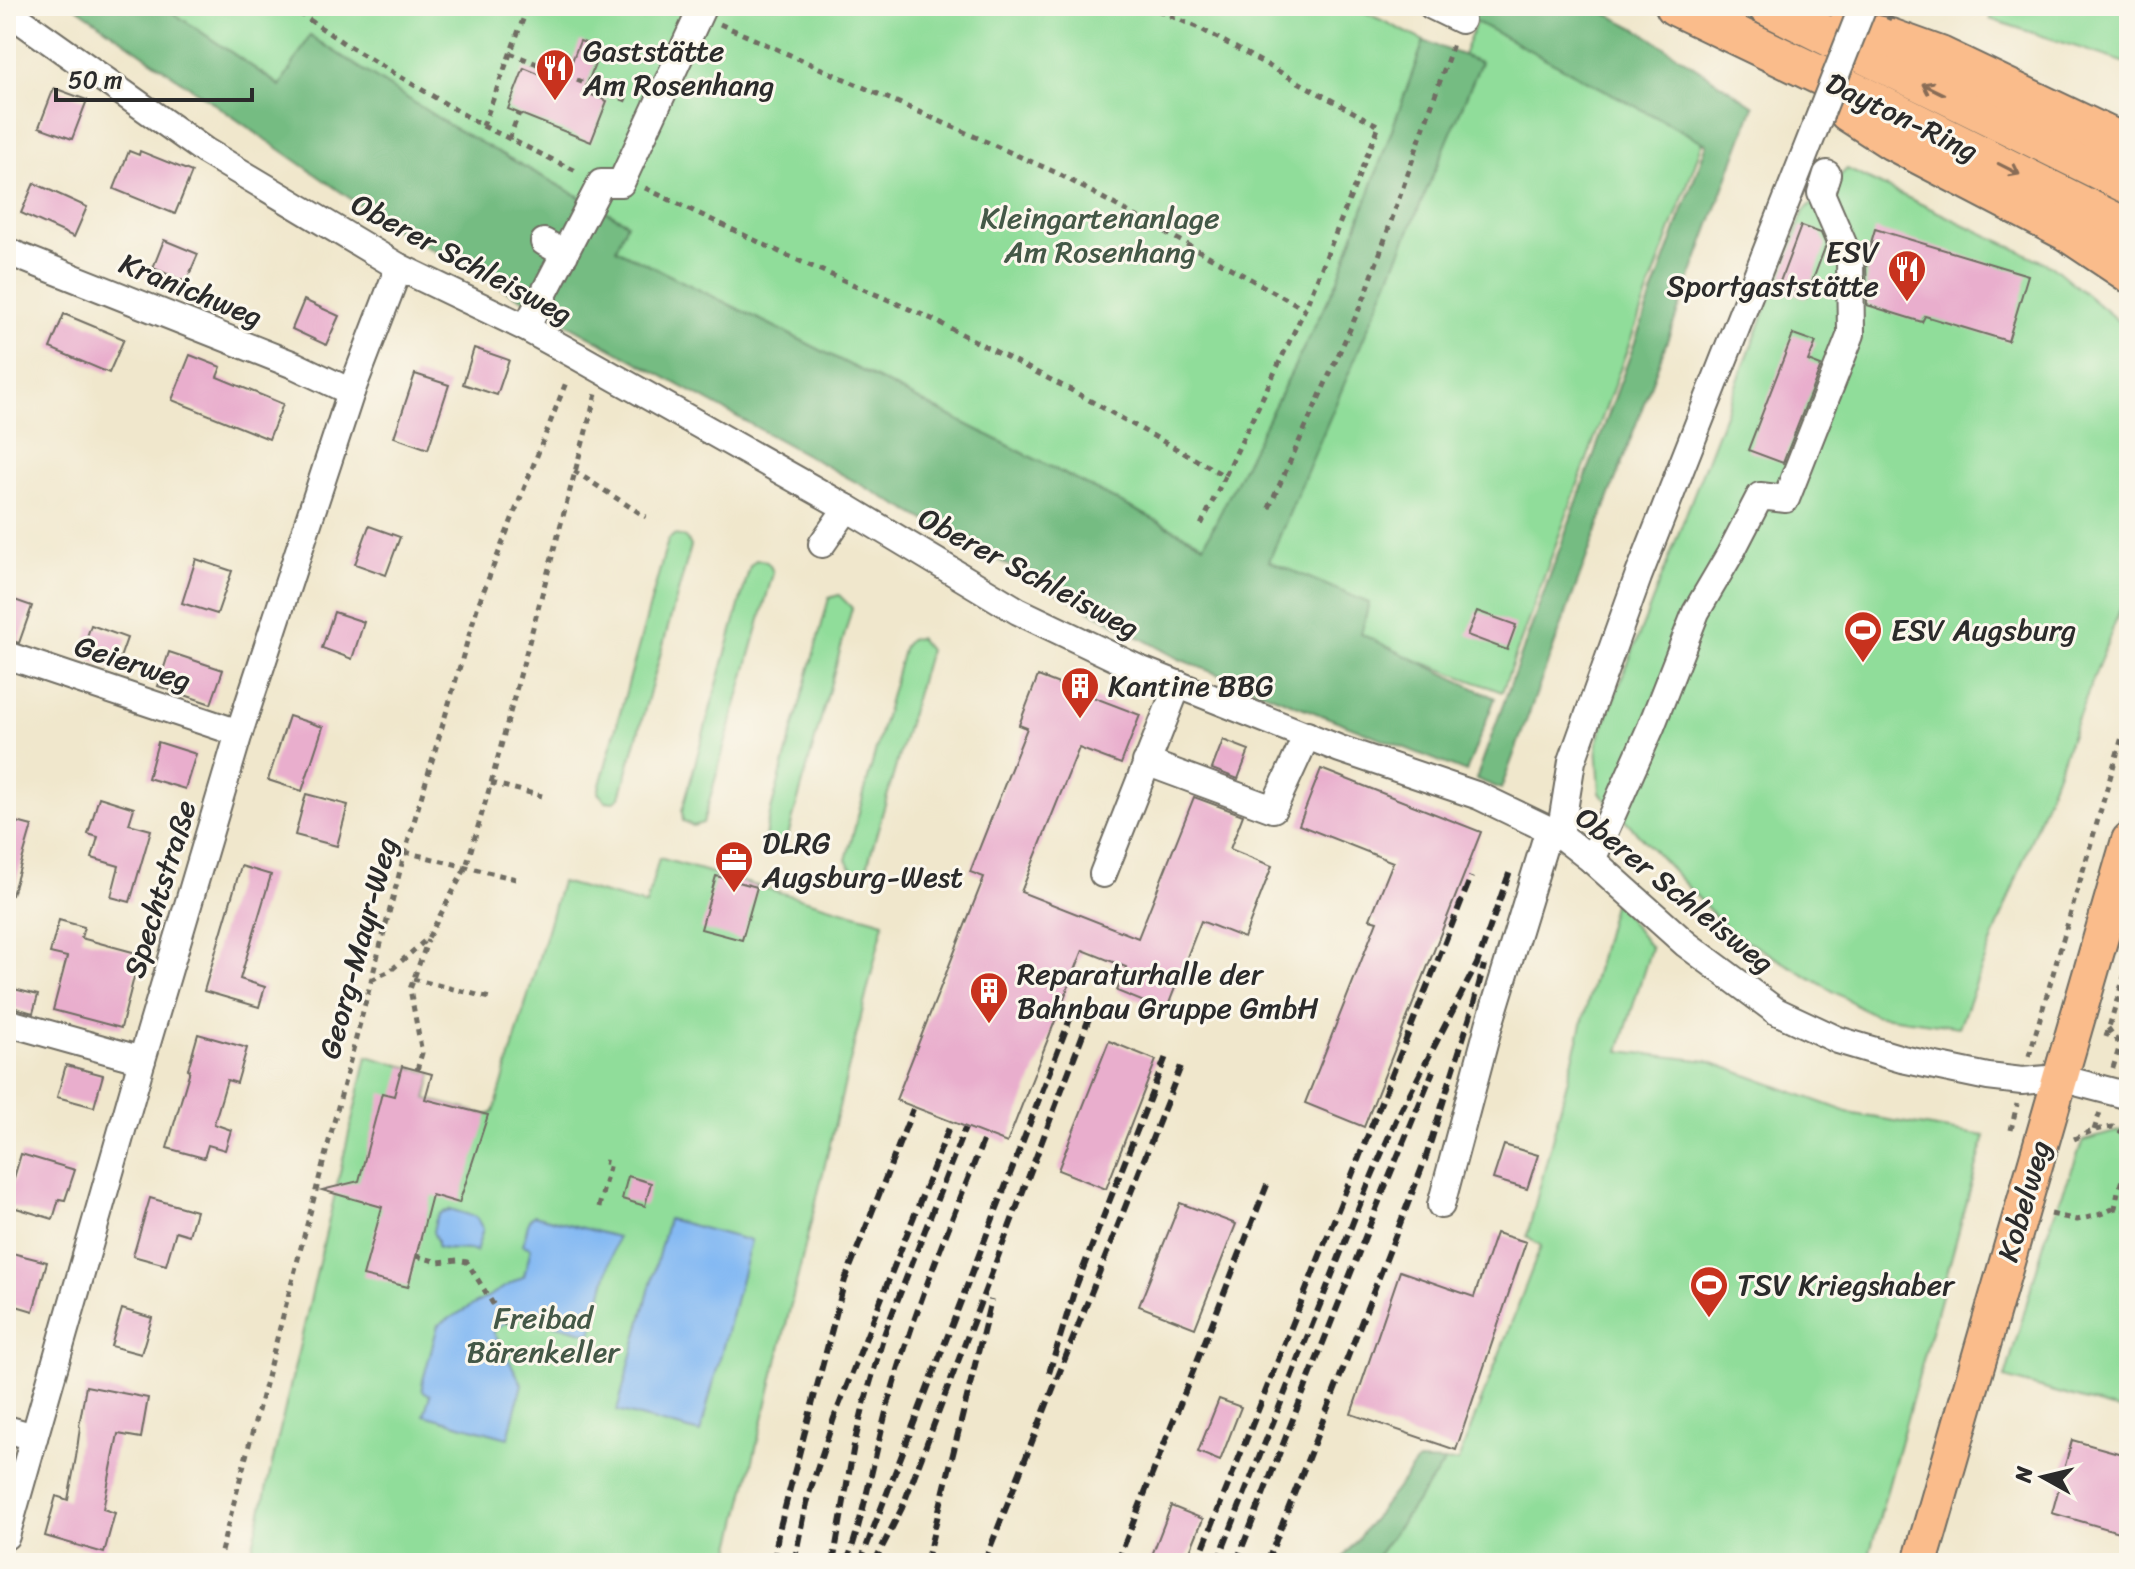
<svg xmlns="http://www.w3.org/2000/svg" width="2135" height="1569" font-family="Sriracha,sans-serif">
	<rect width="100%" height="100%" fill="#fbf7ec"/>
	<filter id="ink" filterUnits="userSpaceOnUse"><feTurbulence type="fractalNoise" baseFrequency=".0125" numOctaves="2"/><feDisplacementMap in="SourceGraphic" scale="16" xChannelSelector="R" yChannelSelector="G"/><feConvolveMatrix kernelMatrix="1 2 1 2 8 2 1 2 1" color-interpolation-filters="sRGB"/></filter>
	<filter id="wash" filterUnits="userSpaceOnUse"><feTurbulence type="fractalNoise" baseFrequency=".006" numOctaves="4" result="noise"/><feDisplacementMap in="SourceGraphic" scale="32" xChannelSelector="R" yChannelSelector="G"/><feGaussianBlur stdDeviation="1.8" result="paint"/><feColorMatrix in="noise" values="0 0 0 0 0 0 0 0 0 0 0 0 0 0 0 0 0 1.4 0 .05"/><feComposite in="paint" operator="in"/></filter>
	<g filter="url(#wash)">
		<rect width="100%" height="100%" fill="#f0e7cc"/>
		<g fill="#90dd9a" stroke="#5e8462" stroke-width="2">
			<polygon points="163,6 1353,6 1424,41 1337,282 1205,545 773,326 615,249 626,222 452,127 310,36 281,86"/>
			<polygon points="1993,6 2129,6 2129,64 1990,19"/>
			<polygon points="1480,13 1707,131 1502,692 1246,597"/>
			<polygon points="1847,169 2052,266 2129,330 2129,586 1959,1027 1874,1015 1728,930 1600,793 1597,743 1804,211"/>
			<path d="M674,535C683,536 687,538 691,546L620,797L613,802L606,801L598,793L599,789L668,540Z"/>
			<path d="M756,560C767,560 770,563 773,573L703,823L693,826L683,821L682,811L750,566Z"/>
			<polygon points="839,595 852,608 786,843 776,849 769,846 765,838 767,825 829,598"/>
			<polygon points="919,638 929,650 867,867 861,871 853,870 846,860 904,646 910,639"/>
			<polygon points="659,858 884,922 728,1563 249,1563 367,1056 432,1074 426,1099 488,1115 494,1112 561,882 646,905"/>
			<polygon points="1614,901 1651,948 1619,1051 1708,1061 1853,1114 1985,1136 1867,1563 1372,1563 1445,1462 1458,1461 1541,1246 1527,1236"/>
			<polygon points="2129,1128 2129,1413 2005,1378 2047,1233 2083,1141"/>
		</g>
		<g fill="#74bc82" stroke="#507456" stroke-width="2">
			<polygon points="74,6 163,6 280,86 310,36 452,127 627,223 616,249 773,326 1204,545 1337,282 1424,41 1481,62 1269,561 1369,603 1361,634 1495,698 1466,772 1179,659 394,229"/>
			<polygon points="1446,6 1591,6 1639,30 1754,106 1501,789 1476,779 1707,144"/>
			<polygon points="1418,1461 1445,1462 1372,1563 1339,1563"/>
		</g>
		<g fill="#84b9f3" stroke="#58728f" stroke-width="2">
			<path d="M450,1209L476,1217L483,1229L476,1252C463,1246 450,1253 437,1247V1241L433,1232C435,1221 436,1211 449,1211Z"/>
			<polygon points="534,1215 617,1237 591,1334 519,1315 494,1329 494,1333 522,1384 508,1438 424,1415 430,1395 423,1391 422,1384 438,1325 524,1276 531,1248 523,1245 529,1220"/>
			<polygon points="668,1219 751,1241 700,1433 617,1411"/>
		</g>
		<g id="blocks">
			<g fill="#e9aecd">
				<polygon points="580,41 601,49 584,92 607,101 591,142 508,109 524,68 563,84"/>
				<polygon points="54,88 87,100 72,139 39,127"/>
				<polygon points="129,151 139,155 140,151 192,172 175,214 114,189"/>
				<polygon points="34,183 87,207 74,237 21,213"/>
				<polygon points="1801,226 1821,233 1826,245 1806,298 1778,287"/>
				<polygon points="1875,229 2028,275 2008,341 1925,316 1922,322 1867,305 1866,260"/>
				<polygon points="164,240 198,254 186,282 153,268"/>
				<polygon points="304,300 339,316 326,345 292,329"/>
				<polygon points="64,314 124,339 109,373 50,348"/>
				<polygon points="1793,334 1816,342 1808,361 1821,366 1783,463 1748,450"/>
				<polygon points="474,348 509,360 497,395 463,384"/>
				<polygon points="190,355 221,367 217,377 283,404 269,439 172,400"/>
				<polygon points="415,374 449,385 428,449 394,437"/>
				<polygon points="369,526 400,537 386,575 355,564"/>
				<polygon points="196,559 232,571 217,614 182,603"/>
				<polygon points="6,597 32,606 19,643 6,639"/>
				<polygon points="1477,611 1516,625 1507,650 1467,635"/>
				<polygon points="334,612 364,622 352,659 322,648"/>
				<polygon points="91,625 127,638 116,669 80,657"/>
				<polygon points="169,652 223,670 211,704 158,686"/>
				<polygon points="1038,676 1140,715 1121,764 1079,748 1021,892 1138,938 1194,797 1243,815 1230,849 1272,866 1244,938 1201,921 1166,1011 1117,991 1126,967 1083,950 1007,1143 896,1100 984,877 970,872 1027,728 1019,725"/>
				<polygon points="289,716 323,727 302,791 268,780"/>
				<polygon points="1223,740 1249,750 1238,779 1212,769"/>
				<polygon points="158,742 196,754 185,789 148,778"/>
				<polygon points="1321,769 1481,832 1364,1127 1305,1103 1377,921 1370,919 1393,862 1299,825"/>
				<polygon points="306,794 348,805 337,846 295,835"/>
				<polygon points="99,797 134,808 129,824 151,830 130,902 111,897 119,866 92,858 98,837 88,834"/>
				<polygon points="13,821 32,826 12,895 6,894 6,844"/>
				<polygon points="241,866 271,875 240,979 265,987 259,1007 204,991"/>
				<polygon points="716,876 757,887 742,940 701,929"/>
				<polygon points="59,920 84,927 81,938 140,954 121,1028 53,1010 67,957 50,953"/>
				<polygon points="14,989 38,995 33,1013 9,1006"/>
				<polygon points="198,1034 247,1048 237,1083 227,1080 214,1124 231,1130 225,1150 208,1145 204,1158 167,1148 190,1070 188,1069"/>
				<polygon points="1109,1041 1156,1060 1106,1189 1058,1170"/>
				<polygon points="66,1065 103,1075 94,1107 57,1097"/>
				<polygon points="402,1066 432,1074 425,1099 488,1115 459,1203 432,1195 408,1287 363,1276 382,1207 322,1190 359,1181 382,1093 394,1096"/>
				<polygon points="1504,1145 1538,1155 1527,1189 1493,1179"/>
				<polygon points="21,1154 75,1170 65,1200 59,1199 53,1219 6,1205"/>
				<polygon points="628,1176 651,1183 645,1206 622,1199"/>
				<polygon points="150,1198 196,1211 189,1235 176,1231 166,1265 133,1256"/>
				<polygon points="1180,1203 1236,1224 1195,1328 1139,1306"/>
				<polygon points="1496,1233 1526,1242 1456,1450 1351,1414 1400,1271 1474,1297"/>
				<polygon points="12,1253 47,1262 33,1311 6,1303 6,1274"/>
				<polygon points="122,1309 152,1318 141,1354 111,1346"/>
				<polygon points="86,1386 148,1398 141,1438 118,1434 103,1509 115,1513 104,1553 45,1536 56,1496 68,1500 76,1457 80,1427 79,1426"/>
				<polygon points="1219,1399 1241,1407 1220,1461 1198,1452"/>
				<polygon points="2072,1440 2129,1456 2129,1535 2052,1513"/>
				<polygon points="1171,1506 1203,1519 1185,1563 1149,1563"/>
			</g>
		</g>
	</g>
	<g filter="url(#ink)">
		<use href="#blocks" fill-opacity="0" stroke="#706d63" stroke-width="2"/>
		<g fill="none" stroke-linecap="round" stroke-linejoin="round">
			<defs>
				<g id="minor">
					<polyline points="1432,6 1461,20"/>
					<polyline points="6,10 205,151 399,267 526,328 577,356 847,508 1018,611 1139,669 1340,749 1479,796 1560,835 1592,860 1686,944 1776,1011 1838,1040 1902,1059 1988,1077 2022,1081 2060,1078 2129,1096"/>
					<polyline points="544,242 565,254"/>
					<polyline points="6,251 294,365 351,392"/>
					<polyline points="526,328 601,183 621,183 703,6"/>
					<polyline points="822,544 847,508"/>
					<polyline points="6,655 239,733"/>
					<polyline points="1146,762 1273,809 1307,735"/>
					<polyline points="1560,835 1572,761 1638,577 1802,161"/>
					<polyline points="1592,860 1651,727 1696,612 1730,554 1760,496 1786,499 1851,334 1850,260 1821,193 1827,174"/>
					<polyline points="1103,874 1178,684"/>
					<polyline points="6,1022 142,1060"/>
					<polyline points="1441,1205 1489,1025 1549,829"/>
					<polyline points="6,1429 34,1437"/>
					<polyline points="6,1536 142,1060 239,733 351,392 399,267"/>
				</g>
				<polyline id="major" points="1920,1563 2129,840"/>
				<g id="highway">
					<polyline points="1675,6 1865,97 2129,229"/>
					<polyline points="1767,6 2129,185"/>
					<polyline points="1846,28 1890,38 1940,56 2129,146"/>
					<polyline points="1848,112 1893,141 2066,231 2129,273"/>
				</g>
			</defs>
			<use href="#minor" stroke="#706d63" stroke-width="30"/>
			<use href="#major" stroke="#706d63" stroke-width="38"/>
			<use href="#highway" stroke="#706d63" stroke-width="42"/>
			<g stroke="#706d63" stroke-width="5" stroke-dasharray="6 6" stroke-linecap="butt">
				<polyline points="289,6 345,44 483,126 578,172"/>
				<polyline points="1148,6 1201,29 1379,126 1305,309 1225,476"/>
				<polyline points="720,24 1057,173 1305,309"/>
				<polyline points="510,53 631,102"/>
				<polyline points="483,126 528,6"/>
				<polyline points="509,139 519,113"/>
				<polyline points="645,188 786,255 932,319 1071,390 1225,476 1201,525"/>
				<polyline points="574,471 646,517"/>
				<polyline points="1269,508 1365,296 1454,41"/>
				<polyline points="491,783 542,796"/>
				<polyline points="405,852 520,880"/>
				<polyline points="413,979 490,998"/>
				<polyline points="371,980 390,971 428,938 466,867 491,783 596,394"/>
				<polyline points="2108,1028 2120,1045 2129,1051"/>
				<polyline points="2106,1037 2129,960"/>
				<polyline points="2029,1056 2129,713"/>
				<polyline points="2113,1068 2120,1045"/>
				<polyline points="417,1070 422,1053 410,989 428,940"/>
				<polyline points="2011,1130 2017,1104"/>
				<polyline points="2094,1130 2100,1112"/>
				<polyline points="2074,1139 2094,1130 2113,1127 2125,1134 2129,1140"/>
				<polyline points="2129,1158 2118,1192 2115,1208 2129,1210"/>
				<polyline points="599,1207 610,1163 604,1162"/>
				<polyline points="2051,1214 2077,1220 2098,1215 2115,1208"/>
				<polyline points="416,1256 438,1262 458,1260 467,1262 508,1328"/>
				<polyline points="218,1563 405,852 478,605 567,380"/>
			</g>
			<use href="#minor" stroke="#fff" stroke-width="26"/>
			<use href="#major" stroke="#fabc8b" stroke-width="34"/>
			<use href="#highway" stroke="#fabc8b" stroke-width="38"/>
			<g stroke="#2b2b2b" stroke-width="6" stroke-dasharray="12 6" stroke-linecap="butt">
				<polyline points="1049,1373 1075,1289 1167,1054"/>
				<polyline points="774,1563 778,1534 845,1280 913,1109"/>
				<polyline points="794,1563 806,1503 834,1418 951,1123"/>
				<polyline points="833,1563 854,1445 864,1404 885,1332 965,1128"/>
				<path d="M847,1563C869,1499 878,1431 899,1367C923,1288 955,1212 985,1136"/>
				<polyline points="860,1563 1075,1006"/>
				<polyline points="874,1563 902,1508 1091,1013"/>
				<polyline points="926,1563 991,1300"/>
				<polyline points="984,1563 1183,1061"/>
				<polyline points="1117,1563 1267,1185"/>
				<polyline points="1197,1563 1471,877"/>
				<polyline points="1217,1563 1367,1187 1396,1120 1477,964 1511,868"/>
				<polyline points="1236,1563 1382,1194 1433,1071"/>
				<polyline points="1267,1563 1425,1160 1473,1007 1484,965"/>
			</g>
			<defs>
				<polyline id="minor-bridge" points="1802,161 1863,6"/>
			</defs>
			<use href="#minor-bridge" stroke="#706d63" stroke-width="30" stroke-linecap="butt"/>
			<polyline stroke="#706d63" stroke-width="5" stroke-dasharray="6 6" stroke-linecap="butt" points="1888,20 1894,6"/>
			<use href="#minor-bridge" stroke="#fff" stroke-width="26"/>
		</g>
		<defs><path id="oneway-shaft" d="M-6 0H5M1.5-3L5.5 0L1.5 3" fill="none" stroke-width="1.6" stroke-linecap="round" stroke-linejoin="round" transform="scale(2)"/></defs>
		<g stroke="#886c56">
			<use href="#oneway-shaft" transform="translate(1933 89) rotate(-154)"/>
			<use href="#oneway-shaft" transform="translate(2009 169) rotate(27)"/>
		</g>
	</g>
	<defs>
		<symbol id="restaurant-pin" viewBox="-11 -11 22 30"><path d="M0 17L-7.5 6A9.5 9.5 0 1 1 7.5 6Z" fill="#c8321e" stroke="#fbf7ec"/><path d="M-5-6h1v4h1v-4h1v4h1v-4h1v5L-1.5 .5V6h-2V.5L-5-1ZM5-6V6H3V1.5H1.5Q1.5-4 5-6Z" fill="#fff"/></symbol>
		<symbol id="stadium-pin" viewBox="-11 -11 22 30"><path d="M0 17L-7.5 6A9.5 9.5 0 1 1 7.5 6Z" fill="#c8321e" stroke="#fbf7ec"/><path d="M0-5a6.5 5 0 1 0 0 10a6.5 5 0 1 0 0-10ZM-3.5-1.8h7v3.6h-7Z" fill="#fff"/></symbol>
		<symbol id="building-pin" viewBox="-11 -11 22 30"><path d="M0 17L-7.5 6A9.5 9.5 0 1 1 7.5 6Z" fill="#c8321e" stroke="#fbf7ec"/><path d="M-4-6H4V6H1V3H-1V6H-4ZM-2.5-4.3h1.7v1.8h-1.7ZM.8-4.3h1.7v1.8H.8ZM-2.5-1h1.7V.8h-1.7ZM.8-1h1.7V.8H.8Z" fill="#fff"/></symbol>
		<symbol id="office-pin" viewBox="-11 -11 22 30"><path d="M0 17L-7.5 6A9.5 9.5 0 1 1 7.5 6Z" fill="#c8321e" stroke="#fbf7ec"/><path d="M-6-3h4V-5.5h4V-3h4V5H-6ZM-1-4.5V-3h2v-1.5ZM-6 0V1H6V0Z" fill="#fff"/></symbol>
	</defs>
	<g fill-rule="evenodd">
		<use href="#restaurant-pin" x="533" y="46" width="44" height="60"/>
		<use href="#restaurant-pin" x="1885" y="247" width="44" height="60"/>
		<use href="#stadium-pin" x="1841" y="608" width="44" height="60"/>
		<use href="#building-pin" x="1058" y="664" width="44" height="60"/>
		<use href="#office-pin" x="712" y="838" width="44" height="60"/>
		<use href="#building-pin" x="967" y="969" width="44" height="60"/>
		<use href="#stadium-pin" x="1687" y="1263" width="44" height="60"/>
	</g>
	<g text-anchor="middle" stroke-width="6" stroke-linejoin="round" paint-order="stroke">
		<g font-size="30" fill="#2b2b2b" stroke="#fbf7ec" text-anchor="start">
			<text x="583" y="61">Gaststätte<tspan x="583" dy="34">Am Rosenhang</tspan></text>
			<text x="1879" y="262" text-anchor="end">ESV<tspan x="1879" dy="34">Sportgaststätte</tspan></text>
			<text x="1891" y="640">ESV Augsburg</text>
			<text x="1108" y="696">Kantine BBG</text>
			<text x="762" y="853">DLRG<tspan x="762" dy="34">Augsburg-West</tspan></text>
			<text x="1017" y="984">Reparaturhalle der<tspan x="1017" dy="34">Bahnbau Gruppe GmbH</tspan></text>
			<text x="1737" y="1295">TSV Kriegshaber</text>
		</g>
		<g font-size="30" fill="#2b2b2b" stroke="#fbf7ec">
			<text transform="translate(1902 117) rotate(26)" y="10">Dayton-Ring</text>
			<text transform="translate(462 259) rotate(28)" y="10">Oberer Schleisweg</text>
			<text transform="translate(191 290) rotate(22)" y="10">Kranichweg</text>
			<text transform="translate(1029 573) rotate(28)" y="10">Oberer Schleisweg</text>
			<text transform="translate(133 663) rotate(18)" y="10">Geierweg</text>
			<text transform="translate(160 889) rotate(-73)" y="10">Spechtstraße</text>
			<text transform="translate(1675 890) rotate(39)" y="10">Oberer Schleisweg</text>
			<text transform="translate(358 948) rotate(-75)" y="10">Georg-Mayr-Weg</text>
			<text transform="translate(2024 1201) rotate(-74)" y="10">Kobelweg</text>
		</g>
		<g font-size="30" fill="#445847" stroke="#fbf7ec">
			<text x="1100" y="228">Kleingartenanlage<tspan x="1100" dy="34">Am Rosenhang</tspan></text>
			<text x="543" y="1328">Freibad<tspan x="543" dy="34">Bärenkeller</tspan></text>
		</g>
	</g>
	<rect width="2135" height="1569" fill="none" stroke="#fbf7ec" stroke-width="32"/>
	<g transform="translate(2043 1477) rotate(278)" stroke="#fbf7ec" stroke-width="6" paint-order="stroke">
	<path d="M0-6L14 30L0 20L-14 30Z" fill="#2b2b2b"/>
	<text y="-12" font-size="22" font-weight="bold" text-anchor="middle" fill="#2b2b2b">N</text>
	</g>
	<path d="M56 88v12h196v-12" fill="none" stroke="#2b2b2b" stroke-width="4"/>
	<text x="68" y="88" font-size="24" fill="#2b2b2b" stroke="#fbf7ec" stroke-width="6" paint-order="stroke">50 m</text>
</svg>
